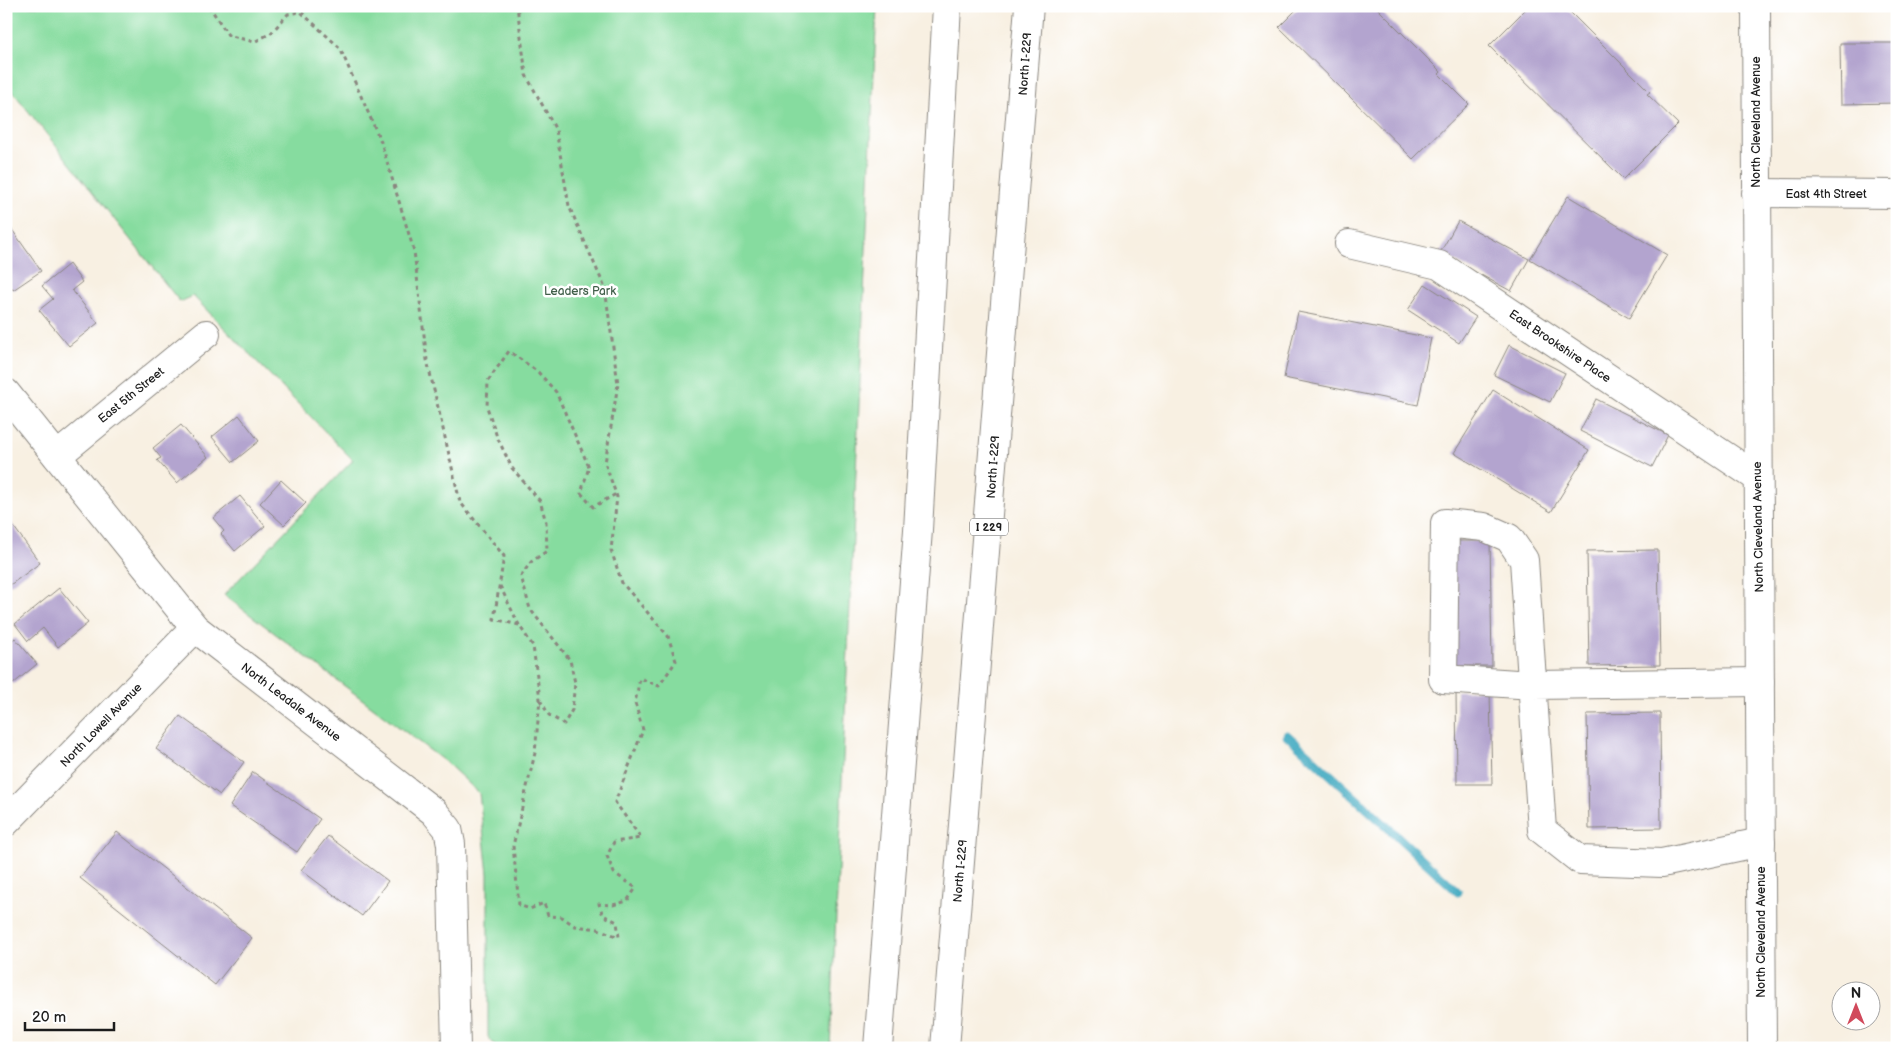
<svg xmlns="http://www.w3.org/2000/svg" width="1903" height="1054" font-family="'Balsamiq Sans',sans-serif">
	<rect width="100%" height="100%" fill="#fff"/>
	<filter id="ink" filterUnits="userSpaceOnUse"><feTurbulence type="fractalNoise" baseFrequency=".02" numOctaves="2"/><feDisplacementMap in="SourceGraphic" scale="10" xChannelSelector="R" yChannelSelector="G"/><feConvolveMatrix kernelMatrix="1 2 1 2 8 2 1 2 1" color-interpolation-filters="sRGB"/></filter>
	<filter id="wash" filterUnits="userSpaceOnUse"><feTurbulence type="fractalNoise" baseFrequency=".0096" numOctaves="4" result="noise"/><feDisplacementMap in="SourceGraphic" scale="20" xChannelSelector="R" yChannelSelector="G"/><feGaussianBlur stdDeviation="1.12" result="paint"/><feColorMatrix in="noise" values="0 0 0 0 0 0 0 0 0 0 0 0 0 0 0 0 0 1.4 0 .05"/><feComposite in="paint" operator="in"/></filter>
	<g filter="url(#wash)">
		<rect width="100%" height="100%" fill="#f8f0e2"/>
		<polygon fill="#86dc9f" stroke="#517c5e" points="6,6 877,6 830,1048 497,1048 488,1037 488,874 479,793 448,764 224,595 353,460 193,296 180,302 6,83"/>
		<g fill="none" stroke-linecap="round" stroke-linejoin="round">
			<polyline stroke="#40a9c0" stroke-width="9" points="1287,735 1458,892"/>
		</g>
		<g id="blocks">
			<g fill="#b3a4cf">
				<polygon points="1300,6 1375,6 1441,72 1439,74 1469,104 1413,159 1279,27"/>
				<polygon points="1529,6 1564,6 1650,92 1647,94 1678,124 1623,179 1489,46"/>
				<polygon points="1840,43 1897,43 1897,103 1841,104"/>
				<polygon points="1568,196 1667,255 1629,318 1530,259"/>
				<polygon points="6,221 41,271 13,290 6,280"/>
				<polygon points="1458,221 1529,259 1511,291 1440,253"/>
				<polygon points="69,264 82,282 72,290 98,323 69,346 39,310 53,299 42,286"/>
				<polygon points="1425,284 1476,317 1459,343 1408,310"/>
				<polygon points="1298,312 1431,338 1418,405 1284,378"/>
				<polygon points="1509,345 1565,373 1550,402 1494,375"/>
				<polygon points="1493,390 1589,450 1551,512 1454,453"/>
				<polygon points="1596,399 1668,435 1652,467 1580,431"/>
				<polygon points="239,415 259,441 233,462 212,437"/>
				<polygon points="181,425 208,457 177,483 157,460 161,458 153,448"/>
				<polygon points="281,480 306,503 284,525 260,503"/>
				<polygon points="240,496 265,526 235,551 221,534 224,531 213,518"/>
				<polygon points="6,516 40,563 10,585 6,580"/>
				<polygon points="1451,541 1490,541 1492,666 1453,666"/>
				<polygon points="1658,550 1660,665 1589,666 1587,551"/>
				<polygon points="59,588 88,623 58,647 43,628 28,641 15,624"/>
				<polygon points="15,638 37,664 13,684 6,676 6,645"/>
				<polygon points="1490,690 1492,784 1457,784 1456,691"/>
				<polygon points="1660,713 1661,828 1589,829 1587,714"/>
				<polygon points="180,716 244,762 220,795 156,749"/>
				<polygon points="253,772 320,819 297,852 230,806"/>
				<polygon points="117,832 252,938 215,985 80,878"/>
				<polygon points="328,836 388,881 362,916 301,870"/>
			</g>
		</g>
	</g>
	<g filter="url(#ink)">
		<use href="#blocks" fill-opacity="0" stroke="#8a867f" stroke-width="1"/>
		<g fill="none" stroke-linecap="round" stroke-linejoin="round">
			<defs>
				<g id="minor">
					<polyline points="1756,6 1762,1048"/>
					<polyline points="1756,193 1897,194"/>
					<polyline points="1349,244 1439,265 1758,478"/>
					<polyline points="6,393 195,628 434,812 448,829 451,844 456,1048"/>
					<polyline points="57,456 206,334"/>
					<polyline points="1760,682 1533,685 1443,679 1445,523 1484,527 1509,538 1524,560 1542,830 1580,860 1662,863 1761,842"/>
					<polyline points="6,822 195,628"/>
				</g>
				<g id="highway">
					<polyline points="878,1048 918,530 947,6"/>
					<polyline points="945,1048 1029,6"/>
				</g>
			</defs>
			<use href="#minor" stroke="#8a867f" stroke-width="30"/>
			<use href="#highway" stroke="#8a867f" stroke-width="30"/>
			<g stroke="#8a867f" stroke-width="3" stroke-dasharray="4 4" stroke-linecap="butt">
				<polyline points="209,6 228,35 254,42 271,33 288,14 301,12 340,48 381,142 414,251 427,360 460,502 504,556 494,619 519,625 533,646 540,699 535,753 513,846 519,905 530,909 544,903 548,916 562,917 575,926 598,929 619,937 617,922 603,915 599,904 613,905 627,901 636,888 614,873 607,856 614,842 641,838 615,802 643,730 635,703 640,678 659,686 676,661 668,636 622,583 611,550 617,497 605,463 618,384 605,288 569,206 556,130 526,75 517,6"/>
				<polyline points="500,586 519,625"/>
				<polyline points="540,700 549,715 564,724 572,710 575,683 570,660 530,609 521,576 531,562 547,551 546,522 540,501 512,468 497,437 487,407 488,381 509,351 538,372 556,392 589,467 581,493 593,507 616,494"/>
			</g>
			<use href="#minor" stroke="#fff" stroke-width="28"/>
			<use href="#highway" stroke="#fff" stroke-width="28"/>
		</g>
	</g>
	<g text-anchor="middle" stroke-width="5" stroke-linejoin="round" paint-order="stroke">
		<rect fill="#fff" stroke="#606060" stroke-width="1" x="970" y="518.5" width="38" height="17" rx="4"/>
		<g font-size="11" font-weight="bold" fill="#1c1c1c">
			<text x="989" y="531">I 229</text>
		</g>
		<g font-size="12" fill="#1c1c1c" stroke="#fff">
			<text transform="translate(1025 64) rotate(-86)" y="4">North I-229</text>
			<text transform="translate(1756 122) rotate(-90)" y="4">North Cleveland Avenue</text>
			<text x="1826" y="198">East 4th Street</text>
			<text transform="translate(1560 346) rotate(34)" y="4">East Brookshire Place</text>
			<text transform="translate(131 395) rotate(-39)" y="4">East 5th Street</text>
			<text transform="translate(993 467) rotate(-86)" y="4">North I-229</text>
			<text transform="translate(1758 527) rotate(-91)" y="4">North Cleveland Avenue</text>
			<text transform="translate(291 702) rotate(37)" y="4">North Leadale Avenue</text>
			<text transform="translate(101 725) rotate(-46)" y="4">North Lowell Avenue</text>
			<text transform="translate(960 871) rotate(-85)" y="4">North I-229</text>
			<text transform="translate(1761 932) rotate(-90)" y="4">North Cleveland Avenue</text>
		</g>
		<g font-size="12" fill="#415f4a" stroke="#fff">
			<text x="580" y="295">Leaders Park</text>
		</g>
	</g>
	<rect width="1903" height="1054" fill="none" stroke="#fff" stroke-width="25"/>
	<g transform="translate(1856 1006)"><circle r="24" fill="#ffffff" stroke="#a4a4a4"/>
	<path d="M0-4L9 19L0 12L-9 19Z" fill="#d1495b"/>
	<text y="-8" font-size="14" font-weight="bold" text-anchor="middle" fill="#1c1c1c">N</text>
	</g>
	<path d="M25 1022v8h89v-8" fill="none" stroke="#1c1c1c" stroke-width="2.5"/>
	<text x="32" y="1022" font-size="15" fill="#1c1c1c" stroke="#ffffff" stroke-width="4" paint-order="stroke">20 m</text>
</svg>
